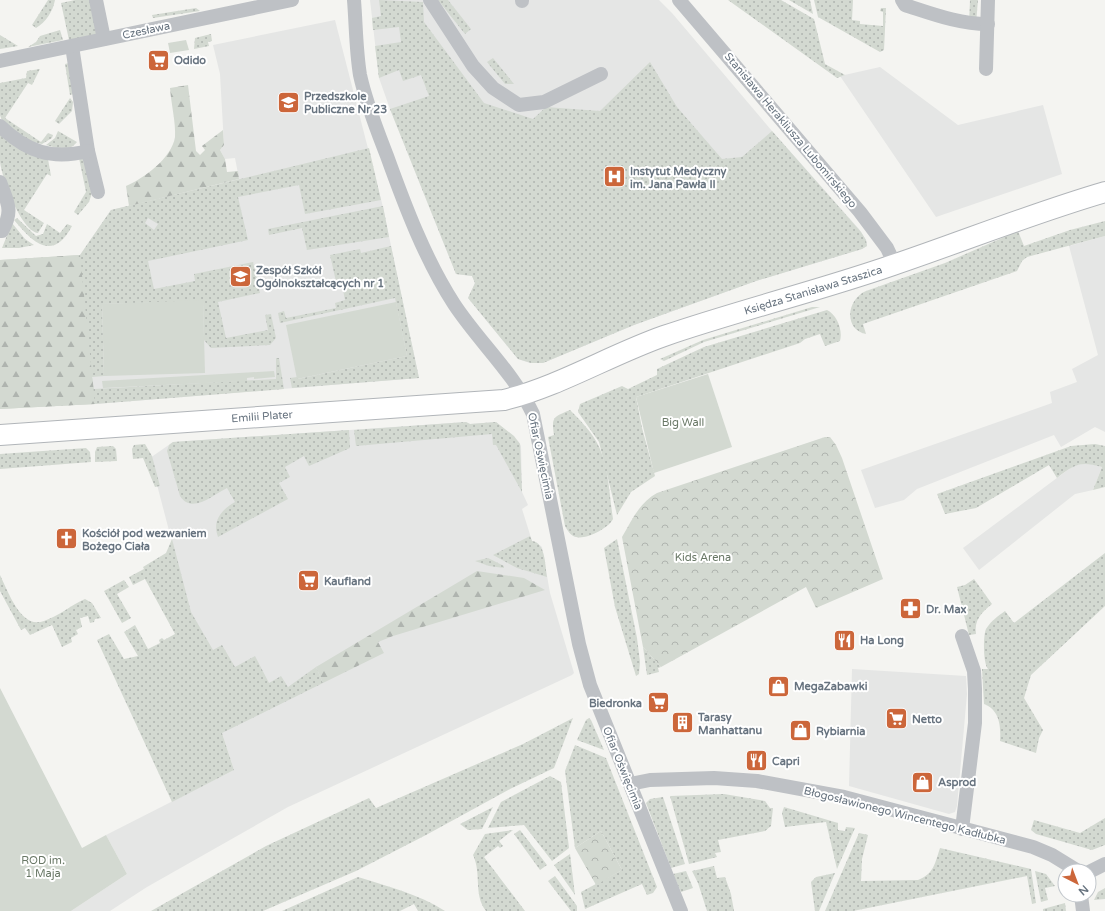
<svg xmlns="http://www.w3.org/2000/svg" width="1105" height="911" font-family="'Varela Round',sans-serif">
	<defs>
		<pattern id="grass-dots" width="8" height="8" patternUnits="userSpaceOnUse"><rect width="8" height="8" fill="#d3d9d1"/><path d="M2 2h.1M6 6h.1" fill="none" stroke="#afb4af" stroke-width="1.8" stroke-linecap="round"/></pattern>
		<pattern id="forest-firs" width="22" height="20" patternUnits="userSpaceOnUse"><rect width="22" height="20" fill="#d3d9d1"/><path d="M5 1l3.5 6h-7zM16 11l3.5 6h-7z" fill="#afb4af"/></pattern>
		<pattern id="park-crowns" width="20" height="18" patternUnits="userSpaceOnUse"><rect width="20" height="18" fill="#d3d9d1"/><path d="M2 6a3 3 0 1 1 6 0M12 15a3 3 0 1 1 6 0" fill="none" stroke="#afb4af"/></pattern>
	</defs>
	<rect width="100%" height="100%" fill="#f4f4f1"/>
	<g fill="#e5e6e5">
		<polygon points="370,0 659,0 672,13 772,131 859,229 866,240 867,246 862,249 756,281 634,325 543,363 530,363 518,359 468,298 475,283 472,276 456,274 390,109 379,78"/>
		<polygon points="335,20 382,203 419,378 95,404 80,255 111,210 239,179 235,158 225,159 220,150 224,145 220,74 213,45"/>
		<polygon points="880,67 958,125 1043,105 1062,174 936,217 840,76"/>
		<polygon points="1105,236 1105,432 1095,427 1061,447 1054,435 917,489 904,500 875,508 861,470 1052,403 1050,392 1077,382 1072,369 1098,355 1069,246"/>
		<polygon points="466,422 470,424 496,422 519,442 521,446 522,492 528,505 522,509 532,541 536,542 542,547 550,593 574,673 572,675 288,807 147,887 110,911 71,911 127,874 106,835 234,770 222,733 150,458 173,442"/>
		<polygon points="1088,463 1102,467 1093,490 1075,494 979,570 963,548 1069,469 1075,465"/>
		<polygon points="852,669 966,676 967,694 957,806 955,812 949,814 849,786"/>
	</g>
	<g fill="url(#grass-dots)" fill-rule="evenodd">
		<path d="M48,0H55C53,11 46,22 36,28L32,25Z"/>
		<polygon points="75,0 91,0 99,34 69,40 61,3"/>
		<polygon points="379,0 423,2 424,22 484,103 533,119 546,107 600,111 650,62 677,107 722,159 742,157 772,131 861,232 866,240 867,246 862,249 756,281 634,325 543,363 531,363 518,359 468,298 475,283 472,276 456,274 390,109 429,96 421,75 403,81 399,70 379,78 375,46 401,42 399,27 373,30 372,18 381,16"/>
		<polygon points="438,0 448,0 471,29 465,34"/>
		<polygon points="728,0 781,0 814,19 825,64 845,75 837,78"/>
		<polygon points="789,0 810,0 813,14"/>
		<polygon points="814,0 853,0 852,20 860,21 860,24 883,26 883,12 880,11 881,8 886,8 884,50 880,52 818,17"/>
		<polygon points="970,0 978,0 976,23 969,23"/>
		<polygon points="196,8 200,11 153,18 152,15"/>
		<polygon points="60,30 63,40 28,47 36,42 40,36"/>
		<polygon points="0,34 0,35 18,46 0,49"/>
		<polygon points="211,34 212,41 208,42 209,46 194,49 195,38"/>
		<polygon points="493,58 514,84 505,84 487,62"/>
		<polygon points="69,63 74,94 70,95 65,64"/>
		<polygon points="40,69 32,85 28,83 5,118 41,142 48,133 53,135 52,138 42,144 29,141 2,121 0,115 0,83 26,78 27,71"/>
		<polygon points="70,98 73,102 72,111 59,124 55,121"/>
		<path d="M58,131L77,142C68,153 57,148 46,145L55,138Z"/>
		<path d="M0,133L48,159L51,176L47,174L24,210L44,223L38,233C21,231 1,176 0,161C0,152 0,142 0,133Z"/>
		<path d="M369,148L381,200L305,214L299,185L238,197L248,240L148,261L154,289L195,281L194,274L253,262L260,293L218,302L226,338L268,330L265,315L271,314L276,338L270,345L211,348L204,340L203,301L102,304L104,376L92,377L94,389L276,379V358H279L284,389L95,404L0,409V260L80,255L111,210ZM148,218L158,224L154,230L145,223Z"/>
		<polygon points="83,157 92,193 89,202 78,215 74,212 86,192 79,158"/>
		<polygon points="383,206 389,237 307,250 302,228 269,235 268,229"/>
		<path d="M17,218L36,236L43,234L47,224L60,233L67,224L72,226C53,262 33,243 14,220Z"/>
		<path d="M1105,221V236L1027,257L1022,261L1017,271L863,324L866,334C843,329 847,299 866,291L945,263L1018,231L1024,246L1070,230Z"/>
		<polygon points="12,223 25,239 34,245 19,248 2,248"/>
		<polygon points="391,246 419,378 292,388 290,378 297,377 298,379 407,356 395,298 280,323 278,313 284,311 286,318 336,308 335,303 345,300 342,285 337,286 330,255 360,249 361,253"/>
		<polygon points="812,307 820,307 704,342 664,361 660,359 703,340"/>
		<path d="M827,310C837,315 843,330 840,341L825,346L820,334L805,339L800,343L636,397L642,428L655,476L631,492L617,515L599,442L578,412L580,404L622,386L628,389L657,375V369L704,347Z"/>
		<path d="M570,410C579,419 589,429 596,441C609,463 609,494 613,519C609,528 586,540 576,537C571,536 567,530 565,526L548,437L554,435C551,416 554,417 570,410Z"/>
		<polygon points="466,422 470,424 496,422 514,436 520,444 522,492 496,445 493,445 492,434 356,446 354,430"/>
		<path d="M349,430L350,448L309,466L304,456L285,467L290,477L279,483L288,499L218,537C212,521 221,510 235,502L227,488C214,494 192,515 180,496L167,451L169,445L173,442Z"/>
		<polygon points="145,444 152,456 160,486 155,487 143,458 133,459 132,449 134,445"/>
		<path d="M1095,444L1105,446V487L1093,490L1102,467C1080,461 1075,464 1057,478L1049,465L976,508L945,514L937,494L1071,446Z"/>
		<polygon points="113,446 116,449 117,461 95,462 95,452 97,447"/>
		<polygon points="86,448 90,452 91,462 0,469 0,454"/>
		<path d="M530,536L532,541C546,543 545,566 547,577L517,568L493,555Z"/>
		<polygon points="172,539 191,612 213,650 222,645 235,667 255,656 269,683 281,676 288,687 316,667 323,683 222,733 234,770 172,802 97,640 109,634 124,659 138,656 124,632 135,625 148,649 160,643 159,640 162,638 164,640 175,634 145,579 133,585 129,577 144,569 143,567 166,553"/>
		<polygon points="617,539 637,638 640,662 639,674 636,676 615,607 604,548"/>
		<path d="M1105,553V606L1031,675L1024,698L1043,730L1039,738L1036,753L1000,741C1001,727 1000,710 984,704L982,669H988C983,663 983,636 986,629C991,621 998,616 1005,611L1014,623Z"/>
		<polygon points="488,558 504,566 504,568 489,566 475,561"/>
		<path d="M0,575C8,591 21,630 44,621C59,616 71,605 85,599L92,603L101,618L95,619L94,622L90,623L88,616L80,618L82,627L76,630L78,634L71,638L72,642L62,647L52,625L30,635L25,628L21,630L0,591Z"/>
		<path d="M974,579L992,604C981,613 974,620 976,634L969,635L957,587L965,585Z"/>
		<polygon points="124,580 129,587 117,594 131,618 122,623 104,591"/>
		<polygon points="643,647 661,667 658,668 659,672 647,675"/>
		<polygon points="573,718 554,768 510,789 426,835 356,871 263,911 151,911 266,846 369,798 376,808 523,744"/>
		<polygon points="589,718 591,720 604,750 577,740 586,720"/>
		<polygon points="575,745 606,758 657,887 653,893 647,895 642,884 585,909 581,892 622,870 601,831 575,848 565,771"/>
		<polygon points="550,776 561,782 569,848 552,861 524,825 488,828 501,802"/>
		<polygon points="724,794 765,801 770,808 773,808 771,826 765,831 718,840 721,852 715,853 717,857 689,864 670,796"/>
		<polygon points="663,797 685,864 671,868 646,803 650,799"/>
		<polygon points="493,807 482,829 468,830 460,824"/>
		<polygon points="784,807 838,823 838,830 845,831 846,827 855,828 837,869 826,822 785,827 782,813"/>
		<polygon points="1105,818 1105,845 1092,850 1036,834 1031,830 1034,820 1080,833"/>
		<path d="M513,830L499,841L503,846L500,848L498,846L484,857L525,911H486C473,894 482,874 473,855L485,834Z"/>
		<polygon points="520,830 547,865 540,870 514,834"/>
		<path d="M859,833L868,835L862,859L861,881L918,880C934,874 935,863 940,848L1031,869L1036,903L1032,904L1027,876L853,911H825Z"/>
		<polygon points="570,854 575,895 554,865"/>
		<polygon points="714,866 717,878 725,877 731,894 734,911 707,911 698,883 692,871"/>
		<polygon points="686,871 693,888 681,892 673,874"/>
		<polygon points="1035,871 1046,874 1055,886 1045,888 1048,900 1041,902"/>
		<polygon points="835,873 819,911 815,911 811,882 816,877"/>
		<polygon points="555,876 577,906 577,911 571,911 548,881"/>
		<path d="M358,877C386,886 419,894 445,911H418L414,904L400,911H282Z"/>
		<polygon points="1105,888 1105,899 1094,900 1098,892"/>
		<polygon points="1065,903 1066,911 1043,911 1043,909"/>
	</g>
	<g fill="url(#forest-firs)">
		<path d="M188,85L196,151L200,155L205,150L202,146L223,130L224,145L220,150L225,159L227,172L238,171L239,179L129,206L126,186C143,179 172,158 175,137C176,123 171,103 170,88Z"/>
		<polygon points="80,255 95,404 0,409 0,260"/>
		<polygon points="477,571 524,578 545,590 393,636 378,642 384,653 323,683 316,667"/>
	</g>
	<g fill="url(#park-crowns)">
		<path d="M825,437H830L836,445L842,458L883,579L816,608L806,587L661,667L643,647L622,537C632,520 639,503 657,493Z"/>
		<polygon points="601,831 622,870 596,885 575,848"/>
	</g>
	<g fill="#d3d9d1">
		<polygon points="186,40 189,50 170,53 168,43"/>
		<polygon points="203,300 205,373 104,376 102,304"/>
		<polygon points="396,302 407,356 297,379 286,325"/>
		<polygon points="274,371 275,377 254,379 254,377 247,378 247,381 103,388 102,381"/>
		<polygon points="708,374 732,447 654,473 636,397"/>
		<polygon points="0,688 82,848 106,835 127,874 71,911 0,911"/>
	</g>
	<g fill="none" stroke-linecap="round" stroke-linejoin="round">
		<defs>
			<path id="secondary" d="M0,435L504,400C560,386 610,355 664,336C740,310 818,291 893,265C964,241 1033,213 1105,192"/>
		</defs>
		<use href="#secondary" stroke="#b1b5b9" stroke-width="22"/>
		<g stroke="#bec1c5" stroke-width="14">
			<polyline points="96,0 104,39"/>
			<path d="M354,0C356,25 356,51 360,75C366,103 377,130 387,156C405,206 425,259 454,304C479,342 514,373 533,414L579,644L590,685L681,911"/>
			<polyline points="430,0 473,66 493,88 519,105 544,102 601,74"/>
			<polyline points="679,0 860,212 887,248 895,265"/>
			<path d="M902,0L905,5C933,14 959,24 988,24"/>
			<polyline points="522,1 522,0"/>
			<polyline points="72,46 88,151 98,192"/>
			<polyline points="0,61 292,0"/>
			<polyline points="986,69 988,0"/>
			<path d="M0,126C27,152 52,160 88,151"/>
			<path d="M0,182C7,202 14,210 2,231H0"/>
			<polyline points="630,784 650,780 714,778 757,781 844,797 1033,847 1052,855 1078,871"/>
			<polyline points="962,829 975,723 975,689 974,671 962,636"/>
			<polyline points="1089,872 1105,864"/>
			<polyline points="1081,895 1083,911"/>
		</g>
		<use href="#secondary" stroke="#fff" stroke-width="20"/>
	</g>
	<defs>
		<symbol id="supermarket-square" viewBox="-11 -11 22 22"><rect x="-9" y="-9" width="18" height="18" rx="4" fill="#cc663a" stroke="#fff"/><path d="M-6-5.5h2.5l.6 2H6L4.5 2H-2.5L-4.4-4H-6ZM-1.5 3.2a1.3 1.3 0 1 0 .1 0ZM3 3.2a1.3 1.3 0 1 0 .1 0Z" fill="#fff"/></symbol>
		<symbol id="school-square" viewBox="-11 -11 22 22"><rect x="-9" y="-9" width="18" height="18" rx="4" fill="#cc663a" stroke="#fff"/><path d="M0-5L7-2L0 1L-7-2ZM-4 1L0 2.5L4 1V4Q0 6-4 4Z" fill="#fff"/></symbol>
		<symbol id="hospital-square" viewBox="-11 -11 22 22"><rect x="-9" y="-9" width="18" height="18" rx="4" fill="#cc663a" stroke="#fff"/><path d="M-5-5h3v3.5h4V-5h3V5h-3V1.5h-4V5h-3Z" fill="#fff"/></symbol>
		<symbol id="church-square" viewBox="-11 -11 22 22"><rect x="-9" y="-9" width="18" height="18" rx="4" fill="#cc663a" stroke="#fff"/><path d="M-1.2-6h2.4v3.5h3.3v2.4h-3.3V6h-2.4V-.1h-3.3v-2.4h3.3Z" fill="#fff"/></symbol>
		<symbol id="pharmacy-square" viewBox="-11 -11 22 22"><rect x="-9" y="-9" width="18" height="18" rx="4" fill="#cc663a" stroke="#fff"/><path d="M-2-6h4v4h4v4h-4v4h-4v-4h-4v-4h4Z" fill="#fff"/></symbol>
		<symbol id="restaurant-square" viewBox="-11 -11 22 22"><rect x="-9" y="-9" width="18" height="18" rx="4" fill="#cc663a" stroke="#fff"/><path d="M-5-6h1v4h1v-4h1v4h1v-4h1v5L-1.5 .5V6h-2V.5L-5-1ZM5-6V6H3V1.5H1.5Q1.5-4 5-6Z" fill="#fff"/></symbol>
		<symbol id="shop-square" viewBox="-11 -11 22 22"><rect x="-9" y="-9" width="18" height="18" rx="4" fill="#cc663a" stroke="#fff"/><path d="M-5-2.5h2.3a2.7 3.5 0 0 1 5.4 0H5L5.5 6h-11ZM-1.5-2.5h3a1.5 2.3 0 0 0-3 0Z" fill="#fff"/></symbol>
		<symbol id="building-square" viewBox="-11 -11 22 22"><rect x="-9" y="-9" width="18" height="18" rx="4" fill="#cc663a" stroke="#fff"/><path d="M-4-6H4V6H1V3H-1V6H-4ZM-2.5-4.3h1.7v1.8h-1.7ZM.8-4.3h1.7v1.8H.8ZM-2.5-1h1.7V.8h-1.7ZM.8-1h1.7V.8H.8Z" fill="#fff"/></symbol>
	</defs>
	<g fill-rule="evenodd">
		<use href="#supermarket-square" x="146" y="48" width="25" height="25"/>
		<use href="#school-square" x="276" y="90" width="25" height="25"/>
		<use href="#hospital-square" x="602" y="164" width="25" height="25"/>
		<use href="#school-square" x="228" y="264" width="25" height="25"/>
		<use href="#church-square" x="54" y="526" width="25" height="25"/>
		<use href="#supermarket-square" x="296" y="568" width="25" height="25"/>
		<use href="#pharmacy-square" x="898" y="596" width="25" height="25"/>
		<use href="#restaurant-square" x="832" y="628" width="25" height="25"/>
		<use href="#shop-square" x="766" y="674" width="25" height="25"/>
		<use href="#supermarket-square" x="646" y="690" width="25" height="25"/>
		<use href="#supermarket-square" x="884" y="706" width="25" height="25"/>
		<use href="#building-square" x="670" y="710" width="25" height="25"/>
		<use href="#shop-square" x="788" y="718" width="25" height="25"/>
		<use href="#restaurant-square" x="744" y="748" width="25" height="25"/>
		<use href="#shop-square" x="910" y="770" width="25" height="25"/>
	</g>
	<g text-anchor="middle" stroke-width="4" stroke-linejoin="round" paint-order="stroke">
		<g font-size="11" fill="#67737f" stroke="#fff">
			<text transform="translate(146 30) rotate(-12)" y="4">Czesława</text>
			<text transform="translate(791 130) rotate(50)" y="4">Stanisława Herakliusza Lubomirskiego</text>
			<text transform="translate(813 290) rotate(-17)" y="4">Księdza Stanisława Staszica</text>
			<text transform="translate(262 416) rotate(-4)" y="4">Emilii Plater</text>
			<text transform="translate(541 456) rotate(78)" y="4">Ofiar Oświęcimia</text>
			<text transform="translate(623 768) rotate(68)" y="4">Ofiar Oświęcimia</text>
			<text transform="translate(905 815) rotate(14)" y="4">Błogosławionego Wincentego Kadłubka</text>
		</g>
		<g font-size="11" font-weight="bold" fill="#67737f" stroke="#fff" text-anchor="start">
			<text x="174" y="64">Odido</text>
			<text x="304" y="100">Przedszkole<tspan x="304" dy="13">Publiczne Nr 23</tspan></text>
			<text x="630" y="175">Instytut Medyczny<tspan x="630" dy="13">im. Jana Pawła II</tspan></text>
			<text x="256" y="274">Zespół Szkół<tspan x="256" dy="13">Ogólnokształcących nr 1</tspan></text>
			<text x="82" y="537">Kościół pod wezwaniem<tspan x="82" dy="13">Bożego Ciała</tspan></text>
			<text x="324" y="585">Kaufland</text>
			<text x="926" y="613">Dr. Max</text>
			<text x="860" y="644">Ha Long</text>
			<text x="794" y="690">MegaZabawki</text>
			<text x="642" y="707" text-anchor="end">Biedronka</text>
			<text x="698" y="721">Tarasy<tspan x="698" dy="13">Manhattanu</tspan></text>
			<text x="912" y="723">Netto</text>
			<text x="816" y="735">Rybiarnia</text>
			<text x="772" y="765">Capri</text>
			<text x="938" y="786">Asprod</text>
		</g>
		<g font-size="11" fill="#687765" stroke="#fff">
			<text x="683" y="426">Big Wall</text>
			<text x="703" y="561">Kids Arena</text>
			<text x="43" y="864">ROD im.<tspan x="43" dy="13">1 Maja</tspan></text>
		</g>
	</g>
	<g transform="translate(1077 883) rotate(138)"><circle r="19" fill="#ffffff" stroke="#c2c7cc"/>
	<path d="M0-3L7 15L0 10L-7 15Z" fill="#cc663a"/>
	<text y="-6" font-size="11" font-weight="bold" text-anchor="middle" fill="#67737f">N</text>
	</g>
</svg>
